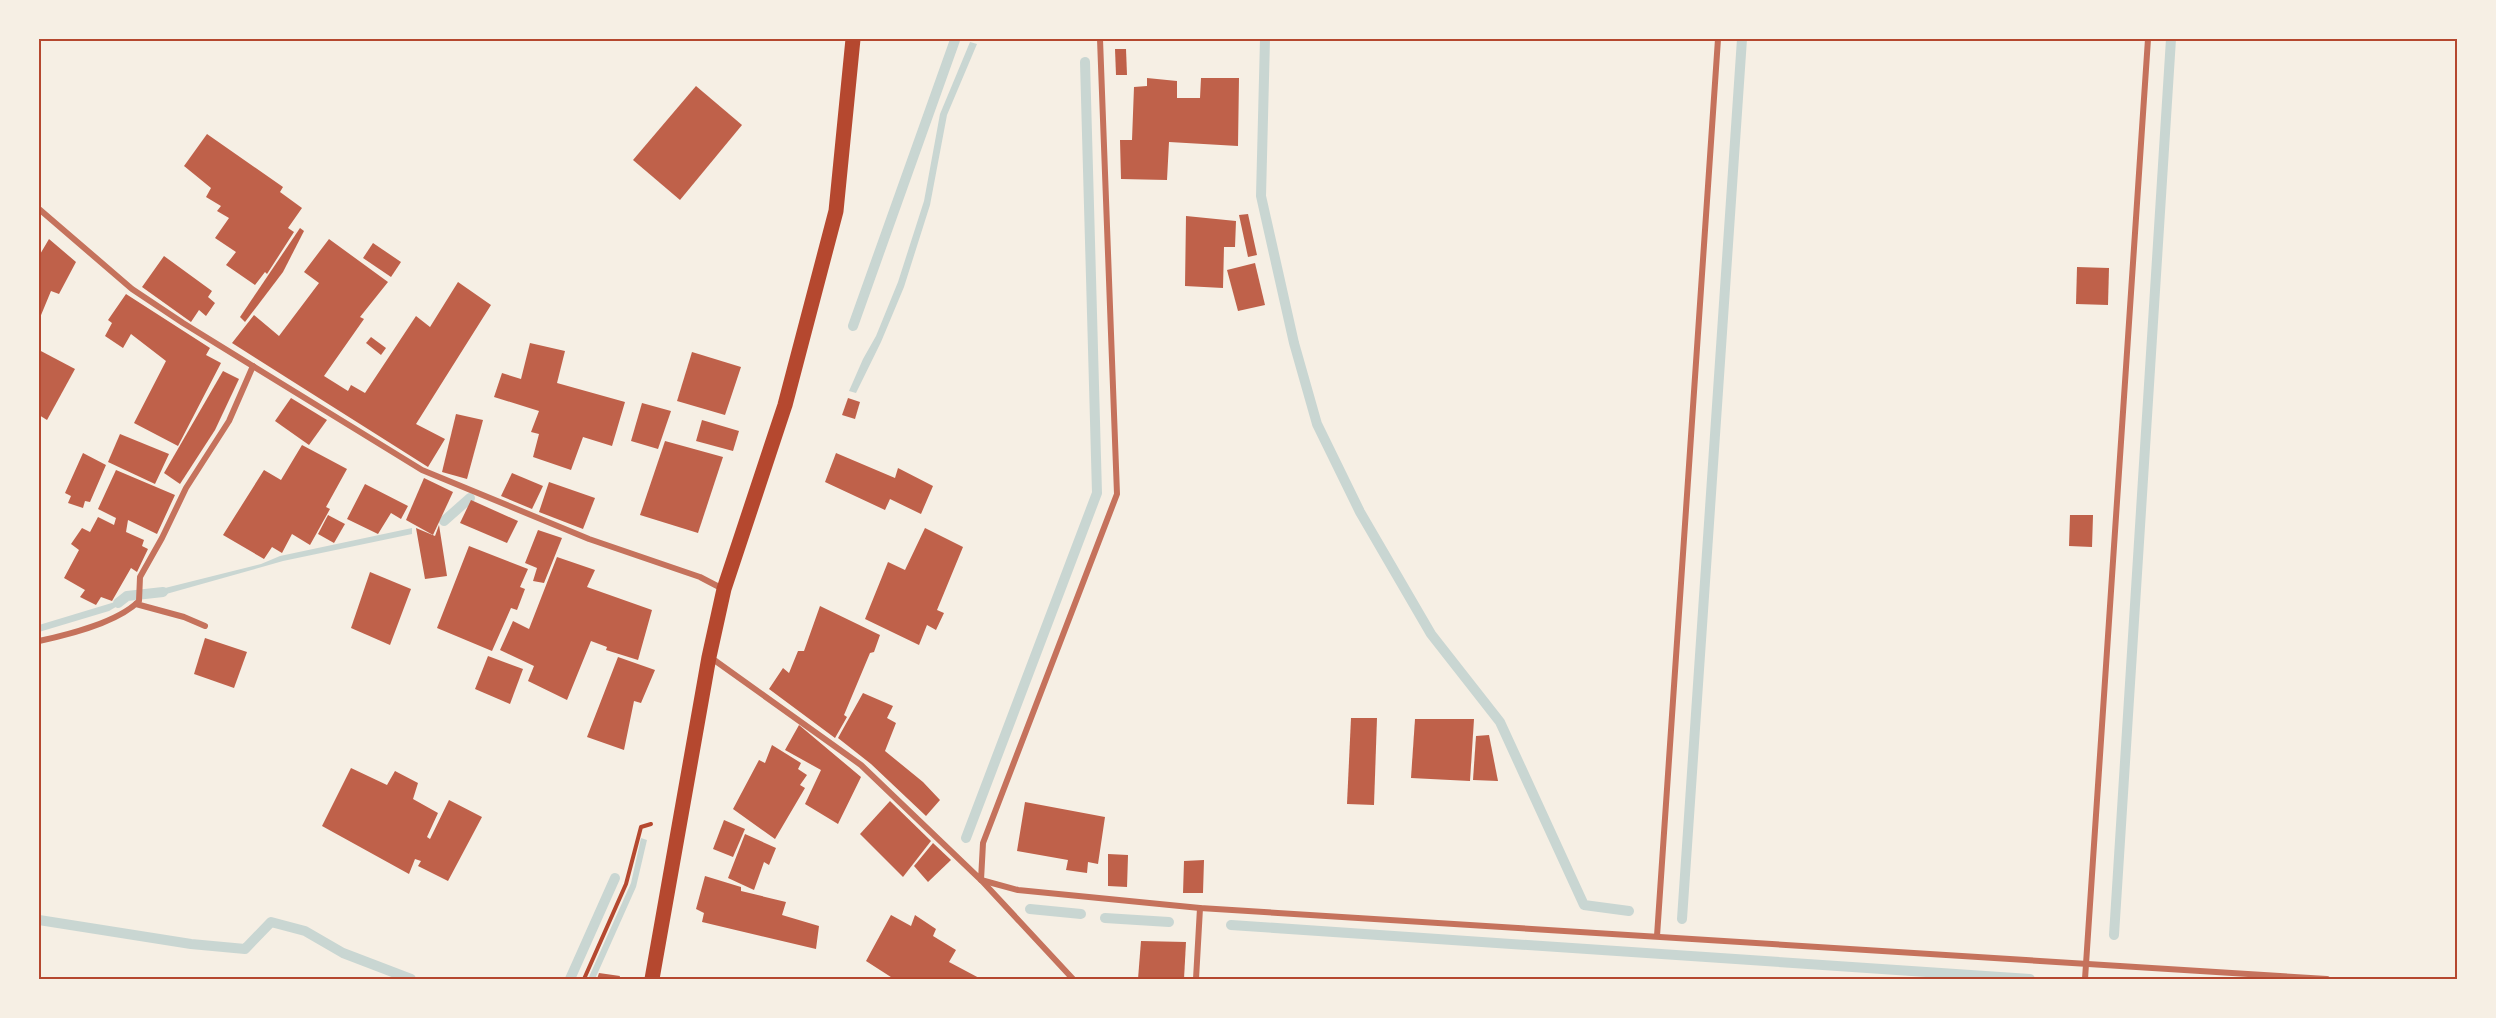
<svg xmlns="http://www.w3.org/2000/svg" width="2496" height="1018" font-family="Commissioner,sans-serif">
	<rect width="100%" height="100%" fill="#f6efe4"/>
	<g fill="#c9d6d2">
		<polygon points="970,42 977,44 947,115 930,205 904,287 881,342 856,393 849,391 863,359 876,336 898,282 924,201 940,114"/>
		<polygon points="412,528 412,534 283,561 152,598 149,592 261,564 280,556"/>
		<polygon points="128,592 131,598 109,611 39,632 39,625 115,602"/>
		<polygon points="641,838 647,840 636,887 595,979 588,979 631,883"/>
	</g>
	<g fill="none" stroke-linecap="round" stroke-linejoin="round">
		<g stroke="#c9d6d2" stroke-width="10">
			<polyline points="1265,39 1261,196 1294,343 1317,424 1360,512 1431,634 1500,722 1584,905 1629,911"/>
			<polyline points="853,326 955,40"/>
			<polyline points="444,521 470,498"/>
			<polyline points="118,603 127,596 163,592"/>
			<polyline points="966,838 1097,493 1085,62"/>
			<polyline points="1030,909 1081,914"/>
			<polyline points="1105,918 1169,922"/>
			<polyline points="1682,919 1742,39"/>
			<polyline points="39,920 191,944 245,949 271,922 305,931 343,953 411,979"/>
			<polyline points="1231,925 2030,979"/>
			<polyline points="2114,935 2171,39"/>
			<polyline points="570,979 615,878"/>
		</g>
	</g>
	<g fill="#bf614a">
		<polygon points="1115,49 1126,49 1127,75 1116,75"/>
		<polygon points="1147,78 1177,81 1177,98 1200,98 1201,78 1239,78 1238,146 1169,142 1167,180 1121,179 1120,140 1132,140 1134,87 1147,86"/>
		<polygon points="696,86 742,125 680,200 633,160"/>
		<polygon points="207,134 283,187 280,192 302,208 288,228 294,232 267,274 265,272 255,285 226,265 236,252 215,238 229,218 217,211 221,206 206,197 211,188 184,166"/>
		<polygon points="1248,214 1257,255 1248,257 1239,215"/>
		<polygon points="1186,216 1236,221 1235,247 1224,247 1223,288 1185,286"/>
		<polygon points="300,228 304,231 283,272 245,322 240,317"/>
		<polygon points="49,239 76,262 59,294 51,291 39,320 39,256"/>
		<polygon points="329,239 388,282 360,317 364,319 324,376 348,391 351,385 365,393 416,316 430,327 458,282 491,305 416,424 445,439 428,467 232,343 254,315 279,336 319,283 304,272"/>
		<polygon points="373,243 401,262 391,277 363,258"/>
		<polygon points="164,256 212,291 208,297 215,303 206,316 199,310 191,322 142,287"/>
		<polygon points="1255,263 1265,305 1238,311 1227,270"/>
		<polygon points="2077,267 2109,268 2108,305 2076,304"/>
		<polygon points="126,294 210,348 206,355 221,363 178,446 134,423 166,361 131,334 123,348 105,336 112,323 108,320"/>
		<polygon points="371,337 386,348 381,355 366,343"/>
		<polygon points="530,343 565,351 557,383 625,402 612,446 583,437 571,470 533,457 539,434 531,432 539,411 494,397 502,373 521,379"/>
		<polygon points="39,350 75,369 47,420 39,415"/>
		<polygon points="692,352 741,367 725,415 677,401"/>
		<polygon points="223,371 239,379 215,430 180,484 164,473"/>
		<polygon points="291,398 327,420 309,445 275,421"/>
		<polygon points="848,398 860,402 855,419 842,415"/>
		<polygon points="642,403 671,411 658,449 631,441"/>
		<polygon points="456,414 483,420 467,479 442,472"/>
		<polygon points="702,420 739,431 733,451 696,441"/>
		<polygon points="120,434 169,454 155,484 108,462"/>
		<polygon points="665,441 723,457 698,533 640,515"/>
		<polygon points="302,445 347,469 326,507 330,509 310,545 292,534 282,553 272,547 264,559 223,535 264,470 281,480"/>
		<polygon points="83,453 106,465 90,502 85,501 83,508 68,503 71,496 65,493"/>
		<polygon points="836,453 895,478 898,468 933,486 921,514 890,499 885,510 825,482"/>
		<polygon points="116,470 175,495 157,534 128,520 126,532 144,540 142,546 148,549 137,572 131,568 112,601 101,597 96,605 80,597 85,590 64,578 79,550 71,544 82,528 90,532 98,517 114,525 116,518 98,509"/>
		<polygon points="512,473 543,486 532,509 501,496"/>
		<polygon points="424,478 453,492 433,535 406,520"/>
		<polygon points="549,482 595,498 583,529 539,512"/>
		<polygon points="365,484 408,506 401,519 391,513 378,534 347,519"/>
		<polygon points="471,500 518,521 507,543 460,523"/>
		<polygon points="328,515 345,524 334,543 318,534"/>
		<polygon points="2070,515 2093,515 2092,547 2069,546"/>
		<polygon points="439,525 447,576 425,579 416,528 435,536"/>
		<polygon points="925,528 963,547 937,610 944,613 936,630 927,625 919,645 865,619 888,562 905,570"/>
		<polygon points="538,530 562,538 544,583 533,581 537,568 525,563"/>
		<polygon points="469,546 528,569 520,587 525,589 517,610 511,608 492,651 437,628"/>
		<polygon points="557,557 595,570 587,587 652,610 638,660 606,650 607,647 591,641 567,700 528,681 534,666 500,650 513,621 529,629"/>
		<polygon points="370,572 411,589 390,645 351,628"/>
		<polygon points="820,606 880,635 874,652 870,653 844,715 847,717 835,738 769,689 783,668 789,673 798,651 804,651"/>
		<polygon points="205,638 247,652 234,688 194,674"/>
		<polygon points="488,656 523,669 510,704 475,689"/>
		<polygon points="618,657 655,670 641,703 634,701 624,750 587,737"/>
		<polygon points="863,693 893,706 887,718 896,723 885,751 923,782 940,800 926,816 871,764 838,738"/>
		<polygon points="1351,718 1377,718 1374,805 1347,804"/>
		<polygon points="1415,719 1474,719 1470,781 1411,778"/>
		<polygon points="799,725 861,777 838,824 805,804 821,770 785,750"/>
		<polygon points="1489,735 1498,781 1473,780 1476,736"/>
		<polygon points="772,745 801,763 798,769 807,775 800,785 805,788 775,839 733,809 759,760 765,763"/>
		<polygon points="351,768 387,785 395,771 418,783 413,799 438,813 427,837 430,839 449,800 482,817 448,881 418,866 421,861 415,859 409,874 322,826"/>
		<polygon points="890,801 931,841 903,877 860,834"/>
		<polygon points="1025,802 1105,817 1098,864 1088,862 1087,873 1066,870 1068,860 1017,851"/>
		<polygon points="724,820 745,829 733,857 713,849"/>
		<polygon points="745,834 776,848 769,865 764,862 754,890 728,878"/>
		<polygon points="933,843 951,860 928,882 914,866"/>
		<polygon points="1108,854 1128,855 1127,887 1108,886"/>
		<polygon points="1204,860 1203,893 1183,893 1184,861"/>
		<polygon points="705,876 741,887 741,891 786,902 782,915 819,926 816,949 702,922 704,913 696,909"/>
		<polygon points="891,915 911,926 915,915 936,929 933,936 956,950 949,962 981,979 894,979 866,961"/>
		<polygon points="1141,941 1186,942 1184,979 1138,979"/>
		<polygon points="599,973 620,976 619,979 597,979"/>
	</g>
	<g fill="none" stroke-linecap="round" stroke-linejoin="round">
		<polyline stroke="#b5482f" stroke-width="4" points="584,979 626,884 641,827 651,824"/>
		<g stroke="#c5725c" stroke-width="6">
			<polyline points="39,209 132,289 183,323 422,470 589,539 700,577 723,589"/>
			<polyline points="136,604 184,617 205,626"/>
			<path d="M39,641C68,635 118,622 139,601L140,577L162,538L186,488L229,421L253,366"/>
			<polyline points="710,657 861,765 981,880 983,843 1117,494 1100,39"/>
			<polyline points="981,880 1018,890 1200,908 2327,979"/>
			<polyline points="982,881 1073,979"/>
			<polyline points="1657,936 1718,39"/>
			<polyline points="1196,979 1200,908"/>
			<polyline points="2085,979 2148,39"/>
		</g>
		<polyline stroke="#b5482f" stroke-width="15" points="652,979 709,657 724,589 785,405 836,211 853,39"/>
	</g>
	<rect width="2496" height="1018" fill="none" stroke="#f6efe4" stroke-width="81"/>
	<rect x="40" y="40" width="2416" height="938" fill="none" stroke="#b5482f" stroke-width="2"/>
</svg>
